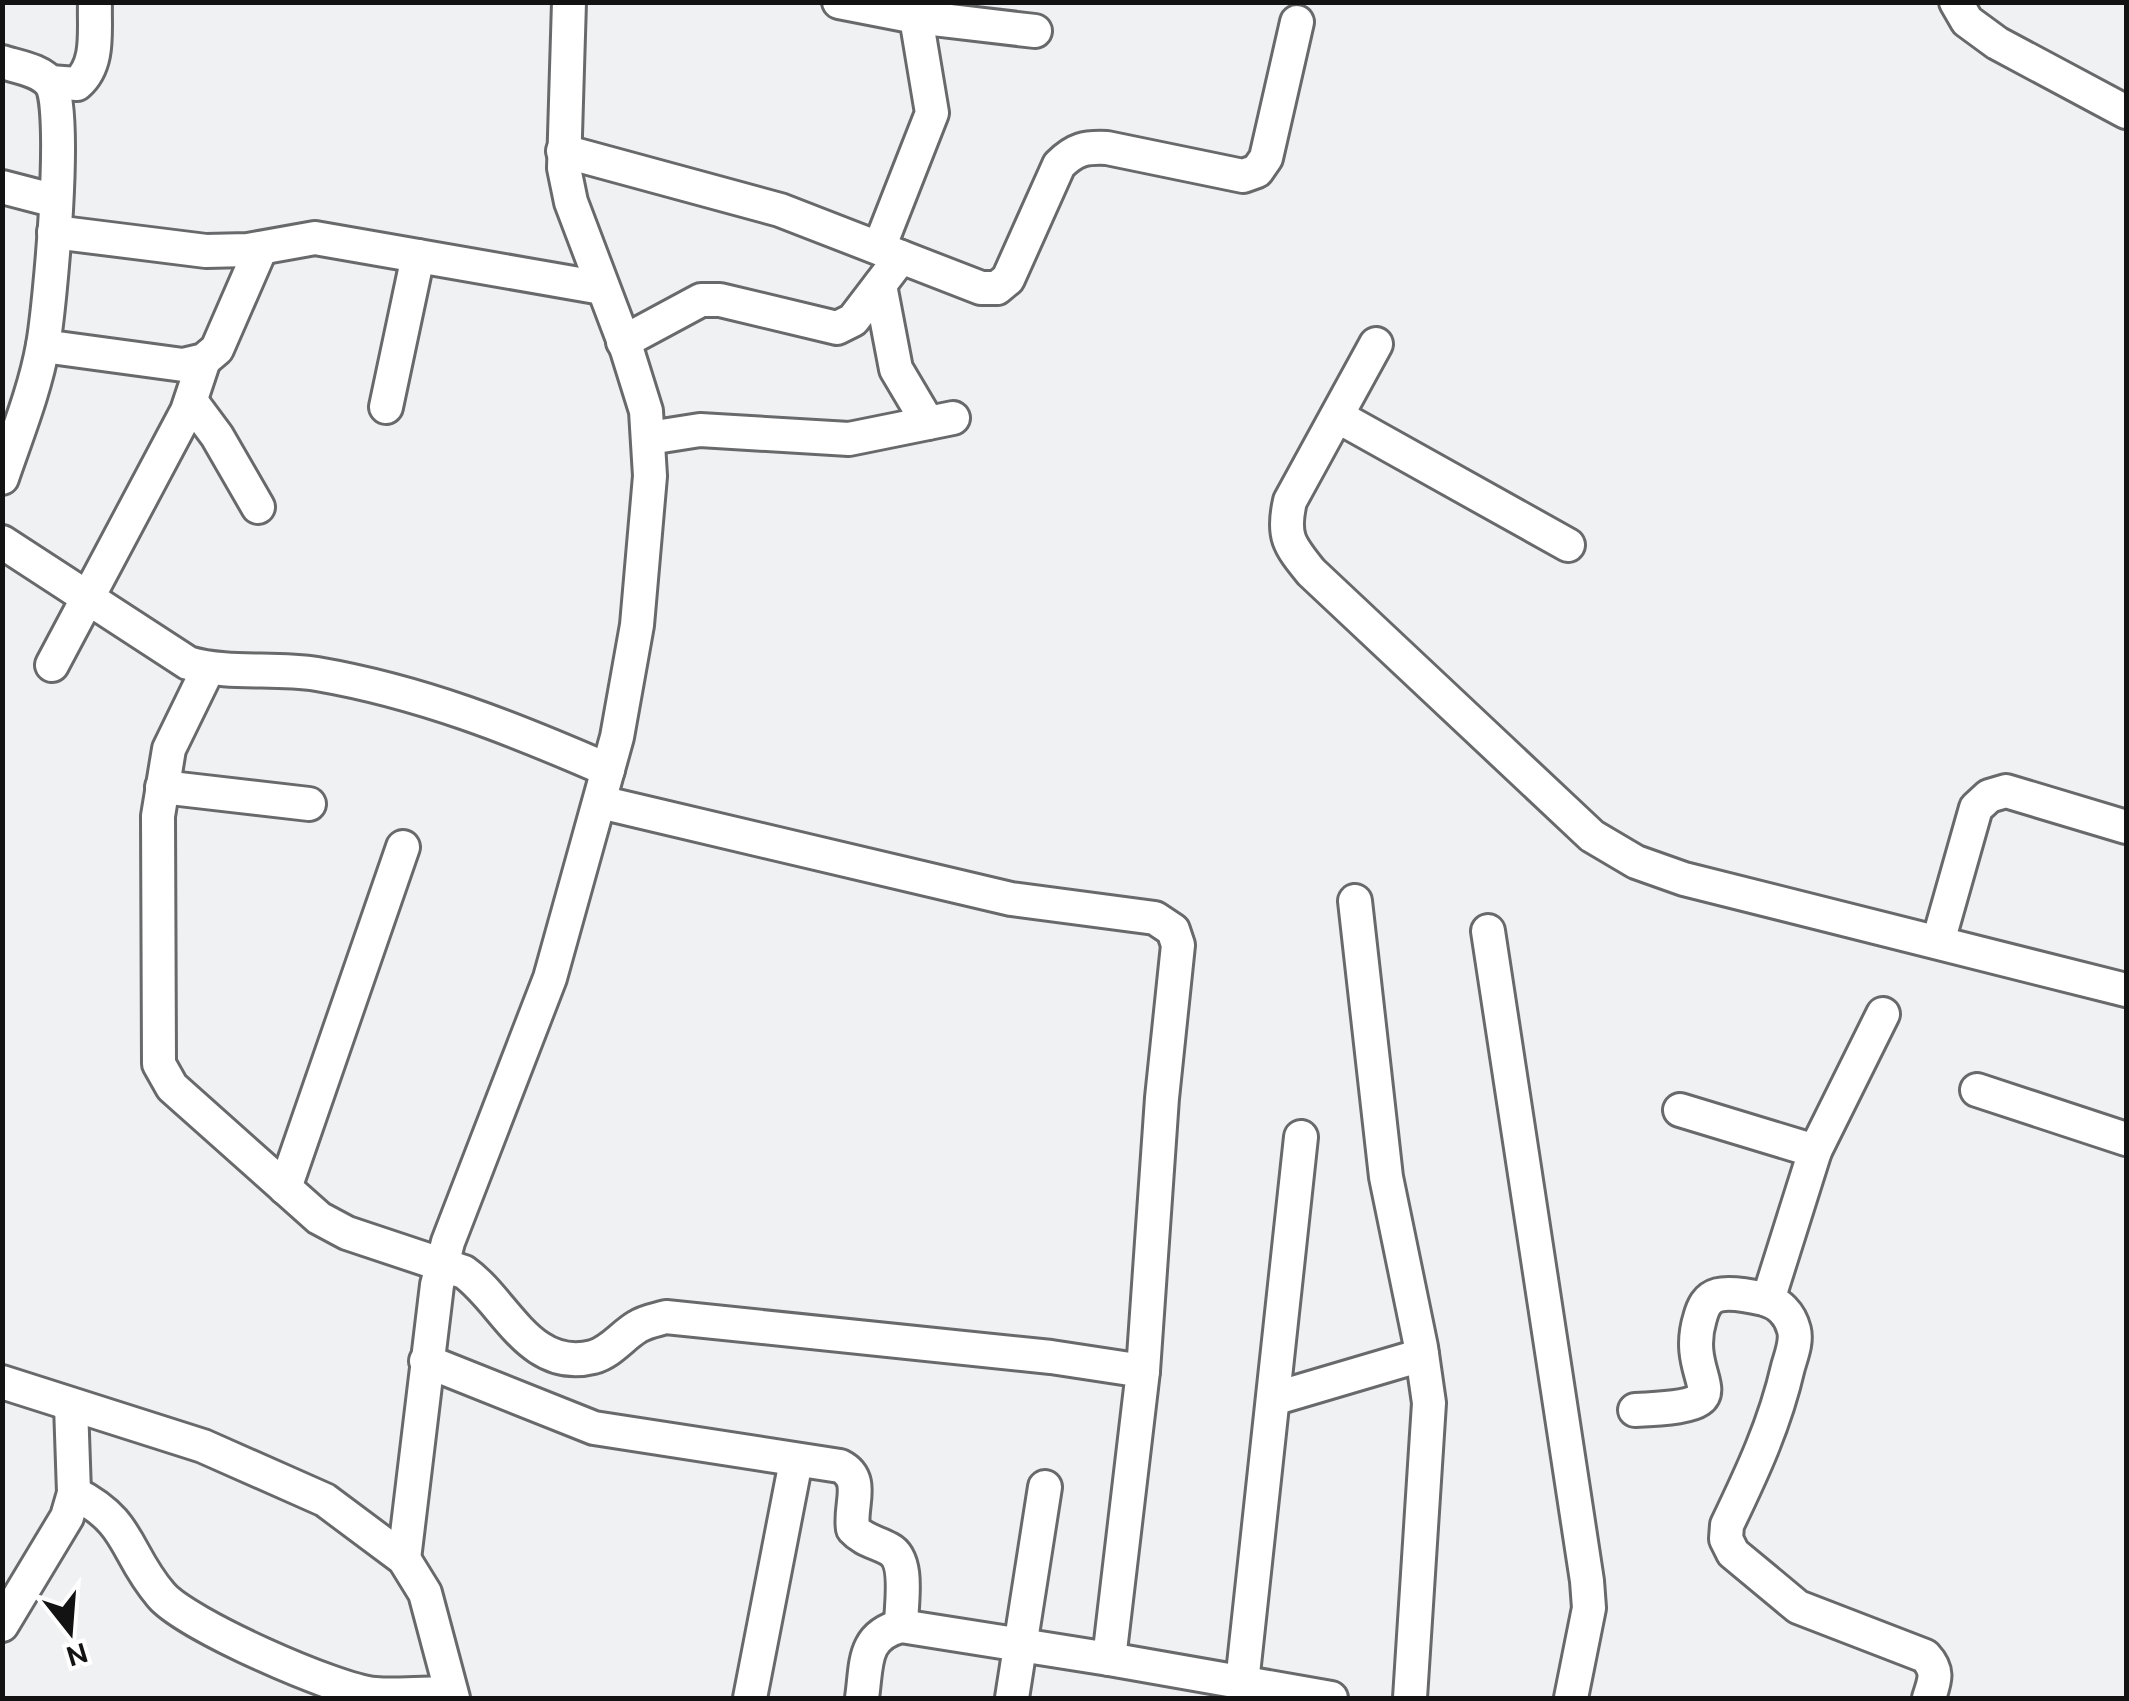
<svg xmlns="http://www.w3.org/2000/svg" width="2129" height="1701" font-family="Ubuntu,sans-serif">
	<rect width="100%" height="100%" fill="#f0f1f2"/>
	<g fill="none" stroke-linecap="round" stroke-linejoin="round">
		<defs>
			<g id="minor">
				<polyline points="839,2 916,17 1035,31"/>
				<polyline points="1956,2 1967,21 1997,43 2126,112"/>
				<path d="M2,62C18,67 41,70 51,84C68,111 50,306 43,345C35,390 17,434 2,478"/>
				<path d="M50,82L77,84C100,64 94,31 95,2"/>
				<path d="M563,151L780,210L981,288H997L1008,279L1059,165C1075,149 1085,147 1107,148L1243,176L1257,171L1266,158L1297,22"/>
				<polyline points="2,187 56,201"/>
				<polyline points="54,232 206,251 248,250 315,238 602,288"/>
				<polyline points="879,248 932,113 916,17"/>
				<polyline points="880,285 896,369 928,423"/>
				<polyline points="623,342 701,300 720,300 837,328 853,320 901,257"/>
				<path d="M1376,344L1290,501C1282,536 1289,545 1311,572L1592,836L1636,862L1684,879L2126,990"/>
				<polyline points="43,346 183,365 204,360 217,349 261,248"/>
				<polyline points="191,401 217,436 258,507"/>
				<polyline points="386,407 418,256"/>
				<polyline points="1337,416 1568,545"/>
				<polyline points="649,438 700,430 849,439 953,418"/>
				<path d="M2,542L188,663C229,675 274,667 317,674C421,692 512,728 608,770"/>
				<polyline points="52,665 187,411 204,360"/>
				<path d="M208,669L169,749L158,816L159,1064L172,1087L319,1218L347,1233L464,1272C505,1301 529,1373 593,1357C611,1352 622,1336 637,1327C646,1321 656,1320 666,1317L1051,1357L1143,1371"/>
				<polyline points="162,787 309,804"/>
				<polyline points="600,802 1011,899 1155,918 1173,930 1178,945 1162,1098 1143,1371 1109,1659"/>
				<polyline points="1355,901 1386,1177 1421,1347 1429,1403 1410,1698"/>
				<polyline points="1488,931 1587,1581 1589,1608 1571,1698"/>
				<polyline points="1938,942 1976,808 1989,796 2006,791 2126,827"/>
				<polyline points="1977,1090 2126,1139"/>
				<polyline points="1680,1110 1815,1151"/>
				<polyline points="285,1188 403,847"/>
				<polyline points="1768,1300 1815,1151 1883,1014"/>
				<path d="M426,1361L594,1428L840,1466C866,1479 849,1505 853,1529C863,1540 876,1542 889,1549C910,1560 901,1604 901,1626"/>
				<polyline points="2,1382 203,1446 325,1500 404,1559 425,1593 453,1698"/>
				<polyline points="1273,1399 1422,1355"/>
				<path d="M1635,1410C1754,1405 1679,1386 1700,1318C1703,1307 1707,1298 1718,1295C1730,1292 1751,1296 1764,1299C1779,1303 1790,1314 1794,1330C1797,1342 1791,1356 1788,1367C1775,1424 1752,1473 1727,1525L1726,1539L1733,1553L1798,1607L1925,1656C1939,1671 1935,1680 1929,1698"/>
				<path d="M74,1493C132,1522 124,1552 161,1595C185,1624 336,1691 375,1694C400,1696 426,1693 451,1693"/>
				<polyline points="404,1559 437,1285 448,1242 550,978 617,737 637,625 650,476 646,411 627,350 571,202 564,168 569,2"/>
				<polyline points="2,1625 67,1517 74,1493 71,1405"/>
				<polyline points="1242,1683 1301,1137"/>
				<polyline points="750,1698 796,1461"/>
				<path d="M862,1698C867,1664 862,1636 901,1626L1109,1659L1331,1698"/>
				<polyline points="1012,1698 1045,1487"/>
			</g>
		</defs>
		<use href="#minor" stroke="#68696a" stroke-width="38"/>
		<use href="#minor" stroke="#fff" stroke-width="32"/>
	</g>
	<rect width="2129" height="1701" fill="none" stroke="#131314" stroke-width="10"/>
	<g transform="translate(70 1631) rotate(163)" stroke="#ffffff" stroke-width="8" paint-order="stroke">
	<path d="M0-8L18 38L0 25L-18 38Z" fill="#131314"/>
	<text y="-15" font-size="28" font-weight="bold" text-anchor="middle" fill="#131314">N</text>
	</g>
</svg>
